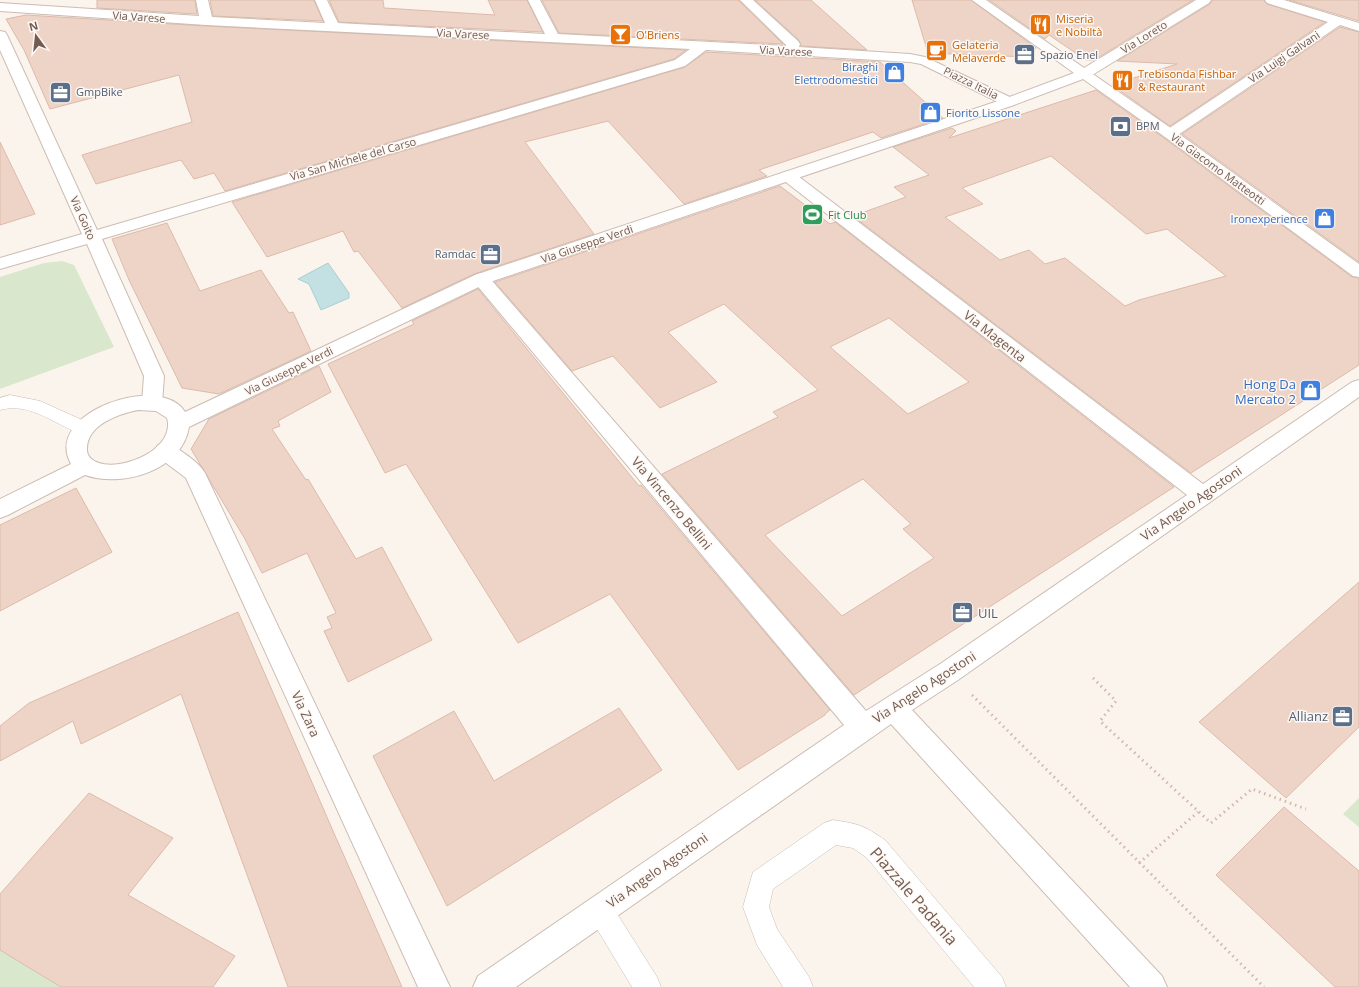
<svg xmlns="http://www.w3.org/2000/svg" width="1359" height="987" font-family="'Open Sans',sans-serif">
	<rect width="100%" height="100%" fill="#fbf4ed"/>
	<g fill="#d9e7cc">
		<polygon points="62,261 74,265 114,347 0,389 0,277 44,263"/>
		<polygon points="1359,798 1359,827 1343,814"/>
		<polygon points="0,950 61,987 0,987"/>
	</g>
	<polygon fill="#c3e0e2" stroke="#aacfd3" points="328,263 349,293 349,298 321,310 309,284 298,279"/>
	<g fill="#edd4c7" stroke="#ddbaaa" fill-rule="evenodd">
		<polygon points="97,0 195,0 197,14 97,8"/>
		<polygon points="210,0 314,0 323,21 213,16"/>
		<polygon points="329,0 383,0 384,8 495,15 488,0 527,0 543,32 339,22"/>
		<polygon points="542,0 738,0 783,44 559,33"/>
		<polygon points="755,0 811,0 867,50 801,46 799,40"/>
		<polygon points="912,0 971,0 1036,48 1028,57 928,53"/>
		<polygon points="989,0 1193,0 1094,60 1086,60 1049,35 1045,39"/>
		<polygon points="1212,0 1264,0 1267,4 1325,22 1170,126 1112,85 1177,64 1117,61 1210,4"/>
		<polygon points="1289,0 1359,0 1359,21"/>
		<polygon points="26,15 206,26 686,50 674,59 225,191 214,173 194,179 181,160 96,184 82,155 192,122 179,75 50,109 24,50 6,19"/>
		<polygon points="1340,27 1359,32 1359,262 1182,134"/>
		<polygon points="706,52 880,62 943,118 881,138 873,132 759,170 767,176 684,204 608,121 525,142 594,234 474,274 402,308 358,251 354,252 343,231 267,257 232,202 685,67"/>
		<path d="M1096,90L1164,138L1352,277L1359,278V365L1191,473L853,216L906,197L894,187L929,175L893,147L952,128L956,131L949,138ZM1051,156L1146,234L1167,229L1226,276L1139,300L1125,306L1065,258L1045,264L1029,250L1000,260L945,217L983,204L962,188Z"/>
		<polygon points="0,142 35,214 0,225"/>
		<path d="M780,186L830,224L835,222L1174,487L854,695L662,474L778,417L773,412L818,390L724,304L668,332L717,382L660,408L613,356L572,371L495,282ZM889,318L921,344L969,382L908,414L830,347ZM863,479L911,524L903,529L934,558L842,616L765,535Z"/>
		<polygon points="167,223 200,291 261,270 289,313 293,312 311,351 219,394 182,388 129,280 112,239"/>
		<polygon points="478,289 639,486 641,485 830,710 825,714 825,715 738,770 610,594 518,643 406,464 385,473 328,364 414,324 412,321"/>
		<polygon points="319,366 331,392 278,421 280,426 272,429 306,480 308,479 356,559 382,547 432,640 348,682 324,631 332,628 327,617 336,613 307,553 262,573 245,539 191,449 209,419"/>
		<polygon points="76,488 112,552 0,611 0,525"/>
		<polygon points="1359,582 1359,727 1286,798 1199,722"/>
		<polygon points="238,612 333,831 402,987 288,987 181,694 81,744 73,721 0,761 0,726 29,703"/>
		<polygon points="619,708 662,770 447,906 373,756 454,711 494,781"/>
		<polygon points="89,793 173,838 128,895 235,956 213,987 61,987 0,950 0,894"/>
		<polygon points="1284,807 1359,871 1359,987 1335,987 1216,875"/>
	</g>
	<g fill="none" stroke-linecap="round" stroke-linejoin="round">
		<defs>
			<g id="service">
				<path d="M10,395L40,401L91,424L94,429L91,434L85,435C57,427 31,401 0,410V398Z"/>
				<path d="M833,820C859,824 863,825 885,840L1002,977L1006,987H974L867,858L853,848L836,845L773,889L769,907L777,929L809,977L813,987H783L757,945L743,907L753,872L824,823Z"/>
				<polygon points="600,897 609,901 657,977 661,987 632,987 591,919 587,910 591,901"/>
			</g>
			<g id="minor">
				<polygon points="196,0 208,0 212,17 325,23 315,0 327,0 338,23 545,34 528,0 540,0 558,34 786,46 786,45 740,0 753,0 798,41 800,44 799,47 910,54 925,57 1014,99 1016,102 1014,105 1009,106 1004,105 921,64 910,62 706,50 685,66 102,239 164,376 162,403 159,408 152,410 145,408 142,403 144,376 87,244 0,269 0,258 82,234 0,50 0,31 5,32 7,35 97,230 675,60 690,49 206,25 0,11 0,3 199,16"/>
				<polygon points="1196,0 1211,0 1209,3 1089,77 1084,78 1079,77 1077,74 1079,71"/>
				<polygon points="1265,0 1284,0 1359,23 1359,31 1340,25 1175,137 1170,139 1165,137 1162,134 1165,131 1328,22 1267,3"/>
				<polygon points="788,171 794,173 1203,484 1352,382 1359,380 1359,397 958,680 912,710 1162,976 1167,987 1130,987 891,724 516,987 473,987 478,976 844,725 475,283 472,279 475,275 481,273 487,275 866,711 940,664 1187,495 782,179 780,176 782,173"/>
				<path d="M165,443C177,447 199,462 205,473L450,987H418L186,478L158,457L154,451L158,445Z"/>
			</g>
			<path id="tertiary" d="M972,0H986L1175,131L1359,264V277L1353,276L1165,137L1083,79L1014,105L487,283L189,427C182,471 122,488 85,475L8,515L0,518V499L71,464C42,412 162,372 185,412L475,275L1004,99L1074,73ZM138,410L156,411L167,418C176,449 123,471 99,463C93,461 87,457 87,450C86,425 118,414 138,410Z"/>
		</defs>
		<use href="#service" stroke="#ccbcb3" stroke-width="1"/>
		<use href="#minor" stroke="#ccbcb3" stroke-width="2"/>
		<use href="#tertiary" stroke="#ccbcb3" stroke-width="2"/>
		<g stroke="#d2b7aa" stroke-width="3" stroke-dasharray="1.5 4" stroke-linecap="butt">
			<polyline points="1093,678 1116,701 1100,721 1211,823 1252,789 1306,809"/>
			<polyline points="972,695 1264,987"/>
			<polyline points="1139,863 1198,812"/>
		</g>
		<use href="#service" fill="#fff" fill-rule="evenodd"/>
		<use href="#minor" fill="#fff" fill-rule="evenodd"/>
		<use href="#tertiary" fill="#fff" fill-rule="evenodd"/>
	</g>
	<defs>
		<symbol id="restaurant-square" viewBox="-11 -11 22 22"><rect x="-9" y="-9" width="18" height="18" rx="4" fill="#e8710a" stroke="#fdf8f3"/><path d="M-5-6h1v4h1v-4h1v4h1v-4h1v5L-1.5 .5V6h-2V.5L-5-1ZM5-6V6H3V1.5H1.5Q1.5-4 5-6Z" fill="#fff"/></symbol>
		<symbol id="bar-square" viewBox="-11 -11 22 22"><rect x="-9" y="-9" width="18" height="18" rx="4" fill="#e8710a" stroke="#fdf8f3"/><path d="M-6-5H6L.8 .8V4.5H3.5V6h-7V4.5H-.8V.8Z" fill="#fff"/></symbol>
		<symbol id="cafe-square" viewBox="-11 -11 22 22"><rect x="-9" y="-9" width="18" height="18" rx="4" fill="#e8710a" stroke="#fdf8f3"/><path d="M-5.5-4.5H6V0H3Q3 3.5 0 3.5H-2.5Q-5.5 3.5-5.5 0ZM3-3.2v2h1.7v-2ZM-6 4.5H4V6H-6Z" fill="#fff"/></symbol>
		<symbol id="office-square" viewBox="-11 -11 22 22"><rect x="-9" y="-9" width="18" height="18" rx="4" fill="#5c6f8a" stroke="#fdf8f3"/><path d="M-6-3h4V-5.5h4V-3h4V5H-6ZM-1-4.5V-3h2v-1.5ZM-6 0V1H6V0Z" fill="#fff"/></symbol>
		<symbol id="shop-square" viewBox="-11 -11 22 22"><rect x="-9" y="-9" width="18" height="18" rx="4" fill="#3f7fe0" stroke="#fdf8f3"/><path d="M-5-2.5h2.3a2.7 3.5 0 0 1 5.4 0H5L5.5 6h-11ZM-1.5-2.5h3a1.5 2.3 0 0 0-3 0Z" fill="#fff"/></symbol>
		<symbol id="bank-square" viewBox="-11 -11 22 22"><rect x="-9" y="-9" width="18" height="18" rx="4" fill="#5c6f8a" stroke="#fdf8f3"/><path d="M-6-4H6V4H-6ZM0-2.3a2.3 2.3 0 1 0 0 4.6a2.3 2.3 0 1 0 0-4.6Z" fill="#fff"/></symbol>
		<symbol id="stadium-square" viewBox="-11 -11 22 22"><rect x="-9" y="-9" width="18" height="18" rx="4" fill="#2e9e5b" stroke="#fdf8f3"/><path d="M0-5a6.5 5 0 1 0 0 10a6.5 5 0 1 0 0-10ZM-3.5-1.8h7v3.6h-7Z" fill="#fff"/></symbol>
	</defs>
	<g fill-rule="evenodd">
		<use href="#restaurant-square" x="1028" y="12" width="25" height="25"/>
		<use href="#bar-square" x="608" y="22" width="25" height="25"/>
		<use href="#cafe-square" x="924" y="38" width="25" height="25"/>
		<use href="#office-square" x="1012" y="42" width="25" height="25"/>
		<use href="#shop-square" x="882" y="60" width="25" height="25"/>
		<use href="#restaurant-square" x="1110" y="68" width="25" height="25"/>
		<use href="#office-square" x="48" y="80" width="25" height="25"/>
		<use href="#shop-square" x="918" y="100" width="25" height="25"/>
		<use href="#bank-square" x="1108" y="114" width="25" height="25"/>
		<use href="#stadium-square" x="800" y="202" width="25" height="25"/>
		<use href="#shop-square" x="1312" y="206" width="25" height="25"/>
		<use href="#office-square" x="478" y="242" width="25" height="25"/>
		<use href="#shop-square" x="1298" y="378" width="25" height="25"/>
		<use href="#office-square" x="950" y="600" width="25" height="25"/>
		<use href="#office-square" x="1330" y="704" width="25" height="25"/>
	</g>
	<g text-anchor="middle" stroke-width="3" stroke-linejoin="round" paint-order="stroke">
		<g font-size="11" fill="#735b52" stroke="#fdf8f3">
			<text transform="translate(139 17) rotate(4)" y="4">Via Varese</text>
			<text transform="translate(463 34) rotate(3)" y="4">Via Varese</text>
			<text transform="translate(1144 37) rotate(-32)" y="4">Via Loreto</text>
			<text transform="translate(786 51) rotate(3)" y="4">Via Varese</text>
			<text transform="translate(1284 57) rotate(-34)" y="4">Via Luigi Galvani</text>
			<text transform="translate(971 83) rotate(26)" y="4">Piazza Italia</text>
			<text transform="translate(353 159) rotate(-16)" y="4">Via San Michele del Carso</text>
			<text transform="translate(1218 169) rotate(36)" y="4">Via Giacomo Matteotti</text>
			<text transform="translate(83 218) rotate(66)" y="4">Via Goito</text>
			<text transform="translate(587 244) rotate(-19)" y="4">Via Giuseppe Verdi</text>
			<text transform="translate(289 371) rotate(-26)" y="4">Via Giuseppe Verdi</text>
		</g>
		<g font-size="11" fill="#c56008" stroke="#fdf8f3" text-anchor="start">
			<text x="1056" y="23">Miseria<tspan x="1056" dy="13">e Nobiltà</tspan></text>
			<text x="636" y="39">O'Briens</text>
			<text x="952" y="49">Gelateria<tspan x="952" dy="13">Melaverde</tspan></text>
			<text x="1138" y="78">Trebisonda Fishbar<tspan x="1138" dy="13">&amp; Restaurant</tspan></text>
		</g>
		<g font-size="11" fill="#4e5e75" stroke="#fdf8f3" text-anchor="start">
			<text x="1040" y="59">Spazio Enel</text>
			<text x="76" y="96">GmpBike</text>
			<text x="1136" y="130">BPM</text>
			<text x="476" y="258" text-anchor="end">Ramdac</text>
		</g>
		<g font-size="11" fill="#366cbe" stroke="#fdf8f3" text-anchor="end">
			<text x="878" y="71">Biraghi<tspan x="878" dy="13">Elettrodomestici</tspan></text>
			<text x="946" y="117" text-anchor="start">Fiorito Lissone</text>
			<text x="1308" y="223">Ironexperience</text>
		</g>
		<g font-size="11" fill="#27864d" stroke="#fdf8f3" text-anchor="start">
			<text x="828" y="219">Fit Club</text>
		</g>
		<g font-size="13" fill="#735b52" stroke="#fdf8f3">
			<text transform="translate(995 336) rotate(38)" y="5">Via Magenta</text>
			<text transform="translate(672 503) rotate(50)" y="5">Via Vincenzo Bellini</text>
			<text transform="translate(1191 503) rotate(-35)" y="5">Via Angelo Agostoni</text>
			<text transform="translate(924 687) rotate(-33)" y="5">Via Angelo Agostoni</text>
			<text transform="translate(306 714) rotate(65)" y="5">Via Zara</text>
			<text transform="translate(657 870) rotate(-35)" y="5">Via Angelo Agostoni</text>
		</g>
		<g font-size="13" fill="#366cbe" stroke="#fdf8f3" text-anchor="end">
			<text x="1296" y="389">Hong Da<tspan x="1296" dy="15">Mercato 2</tspan></text>
		</g>
		<g font-size="13" fill="#4e5e75" stroke="#fdf8f3" text-anchor="start">
			<text x="978" y="618">UIL</text>
			<text x="1328" y="721" text-anchor="end">Allianz</text>
		</g>
		<g font-size="16" fill="#735b52" stroke="#fdf8f3">
			<text transform="translate(914 896) rotate(49)" y="6">Piazzale Padania</text>
		</g>
	</g>
	<g transform="translate(36 36) rotate(345)" stroke="#fdf8f3" stroke-width="3" paint-order="stroke">
	<path d="M0-3L7 15L0 10L-7 15Z" fill="#735b52"/>
	<text y="-6" font-size="11" font-weight="bold" text-anchor="middle" fill="#735b52">N</text>
	</g>
</svg>
